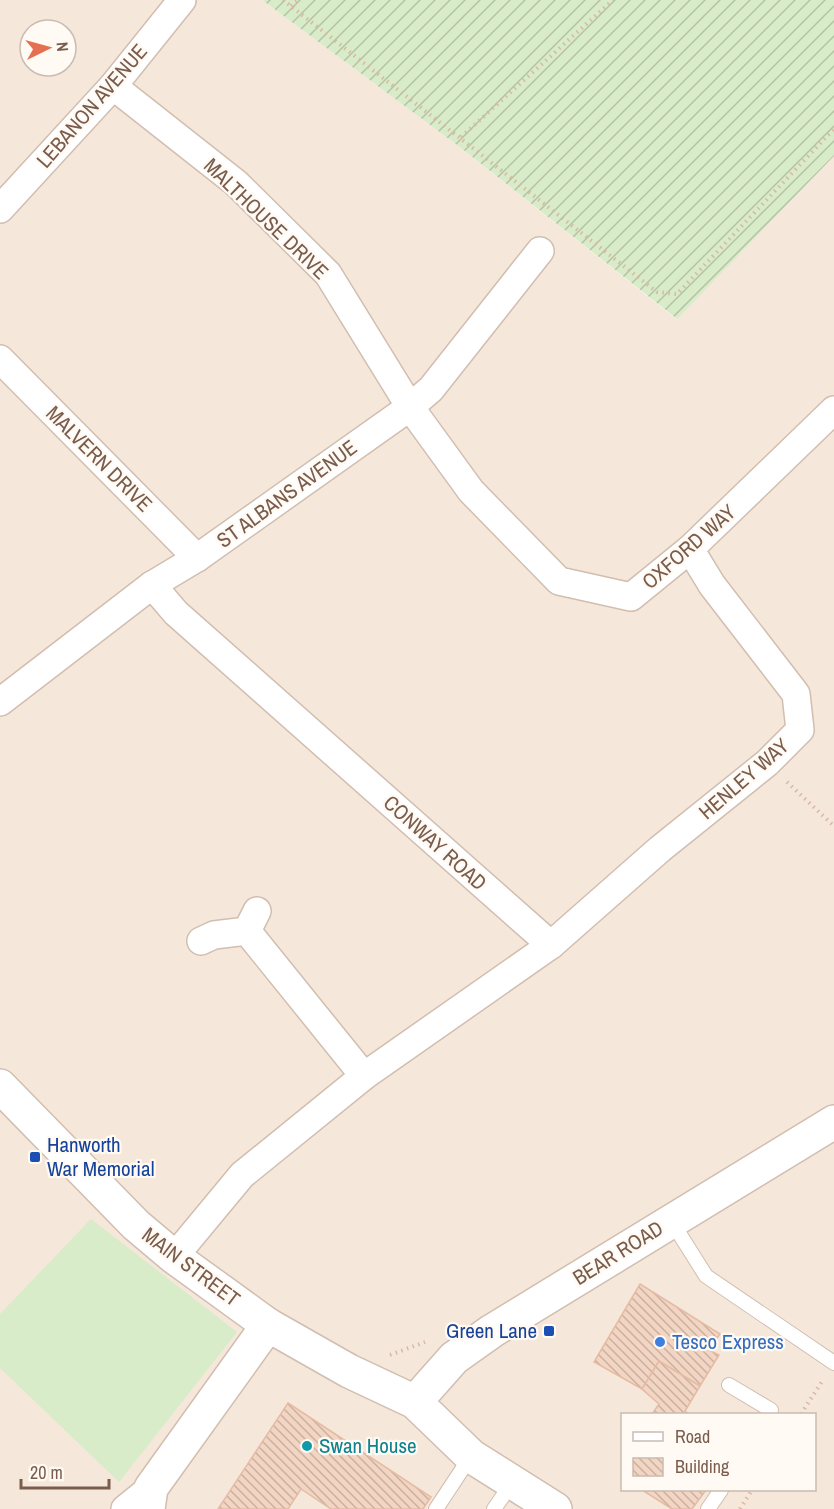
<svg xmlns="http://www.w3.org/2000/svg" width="834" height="1509" font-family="'Archivo Narrow',sans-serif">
	<defs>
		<pattern id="garden-furrows" width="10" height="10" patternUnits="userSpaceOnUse" patternTransform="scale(1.5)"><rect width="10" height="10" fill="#d8ecc9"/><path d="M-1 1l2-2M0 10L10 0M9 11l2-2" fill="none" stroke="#b4c2a5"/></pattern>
		<pattern id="building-back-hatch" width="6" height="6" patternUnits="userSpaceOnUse" patternTransform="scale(1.5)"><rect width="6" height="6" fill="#f3d5c3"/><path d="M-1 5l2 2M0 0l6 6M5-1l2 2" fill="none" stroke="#cab0a1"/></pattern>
	</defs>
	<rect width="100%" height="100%" fill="#fdf6ec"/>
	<path fill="#f5e8da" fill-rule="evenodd" d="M0,0H262L461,148L676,319L834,156V1509H0ZM30,30H66V66H30ZM622,1414H814V1490H622Z"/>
	<polygon fill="#d8ecc9" points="91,1219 237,1332 119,1482 0,1368 0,1314"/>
	<polygon fill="url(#garden-furrows)" points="262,0 834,0 834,156 677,319 461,148"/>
	<g fill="url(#building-back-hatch)" stroke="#e6bba3" stroke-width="1.5">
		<polygon points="640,1284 720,1334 709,1350 719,1355 700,1386 659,1361 642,1389 594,1362"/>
		<polygon points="659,1361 700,1386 685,1411 689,1414 652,1414 659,1404 642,1389"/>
		<polygon points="288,1403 431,1497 423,1509 331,1509 301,1489 288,1509 218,1509"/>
		<polygon points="642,1490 706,1490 692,1509 672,1509"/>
	</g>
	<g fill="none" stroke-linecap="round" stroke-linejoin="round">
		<defs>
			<g id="service">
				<polyline points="672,1222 706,1276 834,1363"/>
				<polyline points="729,1385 771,1410 769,1414"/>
				<polyline points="436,1509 471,1456"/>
				<polyline points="494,1509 512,1483"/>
				<polyline points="708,1509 721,1490"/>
			</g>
			<g id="minor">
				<polyline points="113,86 236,183 328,274 410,407 471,491 559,581 631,597 690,549 834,410"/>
				<polyline points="0,209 113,86 182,0"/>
				<polyline points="0,359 197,558"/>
				<polyline points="152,585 176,613 551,945 364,1076 242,1175 174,1257"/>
				<polyline points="0,702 152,585 197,558 410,407 431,389 540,251"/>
				<polyline points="247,931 364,1076"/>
				<polyline points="201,941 214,935 247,931 257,911"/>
				<polyline points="551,945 660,849 767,763 800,730 796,694 712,585 690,549"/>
				<polyline points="125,1509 151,1488"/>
			</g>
			<g id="tertiary">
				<polyline points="0,1086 136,1225 174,1257 268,1325 349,1371 415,1402 471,1456 555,1509"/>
				<polyline points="415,1402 454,1358 492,1331 834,1122"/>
				<polyline points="148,1509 151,1488 268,1325"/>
			</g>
		</defs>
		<use href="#service" stroke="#d1beb0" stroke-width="16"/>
		<use href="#minor" stroke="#d1beb0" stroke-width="30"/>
		<use href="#tertiary" stroke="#d1beb0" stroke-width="36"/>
		<g stroke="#d9b8a5" stroke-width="4" stroke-dasharray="1.5 4.5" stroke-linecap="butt">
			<polyline points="283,0 657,292 677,294 834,129"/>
			<polyline points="291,6 298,0"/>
			<polyline points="461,137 613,0"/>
			<polyline points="787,782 834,826"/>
			<polyline points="390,1355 425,1342"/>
			<polyline points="801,1414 823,1380"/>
			<polyline points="740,1509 752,1490"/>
		</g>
		<use href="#service" stroke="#fff" stroke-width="14"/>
		<use href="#minor" stroke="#fff" stroke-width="27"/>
		<use href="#tertiary" stroke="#fff" stroke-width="33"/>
	</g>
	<g fill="#1a4fb4" stroke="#fffaf3" stroke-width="2">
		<rect x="29" y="1151" width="12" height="12" rx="3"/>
		<rect x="543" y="1325" width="12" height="12" rx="3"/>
	</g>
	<circle fill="#3f7fe0" stroke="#fffaf3" stroke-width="2" cx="660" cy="1342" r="6"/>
	<circle fill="#0f9aa8" stroke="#fffaf3" stroke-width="2" cx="307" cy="1446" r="6"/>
	<g text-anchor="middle" stroke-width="4.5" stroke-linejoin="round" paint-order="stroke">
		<g font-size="21" fill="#7a5c4d" stroke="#fffaf3">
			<text transform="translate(92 106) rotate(-49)" y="7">LEBANON AVENUE</text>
			<text transform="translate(266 219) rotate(44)" y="7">MALTHOUSE DRIVE</text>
			<text transform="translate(99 459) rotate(45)" y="7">MALVERN DRIVE</text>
			<text transform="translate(287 494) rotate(-36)" y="7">ST ALBANS AVENUE</text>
			<text transform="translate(689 547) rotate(-41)" y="7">OXFORD WAY</text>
			<text transform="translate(744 779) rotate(-41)" y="7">HENLEY WAY</text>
			<text transform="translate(435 843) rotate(42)" y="7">CONWAY ROAD</text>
			<text transform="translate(618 1253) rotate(-32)" y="7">BEAR ROAD</text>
			<text transform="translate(191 1267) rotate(37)" y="7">MAIN STREET</text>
		</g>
		<g font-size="21" fill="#164399" stroke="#fffaf3" text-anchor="start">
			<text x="47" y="1152">Hanworth<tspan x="47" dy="24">War Memorial</tspan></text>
			<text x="537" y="1338" text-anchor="end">Green Lane</text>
		</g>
		<g font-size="21" fill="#366cbe" stroke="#fffaf3" text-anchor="start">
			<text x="672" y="1349">Tesco Express</text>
		</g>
		<g font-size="21" fill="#0d838f" stroke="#fffaf3" text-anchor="start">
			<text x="319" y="1453">Swan House</text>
		</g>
	</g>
	<rect x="621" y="1413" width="195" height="78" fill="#fffaf3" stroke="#cabbb1" stroke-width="1.5"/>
	<rect x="633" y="1432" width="30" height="9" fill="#ffffff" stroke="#cabbb1" stroke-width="1.5"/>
	<text x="675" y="1443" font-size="18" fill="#7a5c4d">Road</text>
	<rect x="633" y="1458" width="30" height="18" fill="url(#building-back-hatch)" stroke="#cabbb1" stroke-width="1.5"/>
	<text x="675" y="1473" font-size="18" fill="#7a5c4d">Building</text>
	<g transform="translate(48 48) rotate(85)"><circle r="28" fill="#fffaf3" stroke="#cabbb1" stroke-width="1.5"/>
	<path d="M0-4.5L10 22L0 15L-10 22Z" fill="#e76f51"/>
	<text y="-9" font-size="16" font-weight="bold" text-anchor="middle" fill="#7a5c4d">N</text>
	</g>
	<path d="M21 1479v9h88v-9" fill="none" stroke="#7a5c4d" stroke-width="3"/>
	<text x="30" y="1479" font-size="18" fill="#7a5c4d" stroke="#fffaf3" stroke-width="4.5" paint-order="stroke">20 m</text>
</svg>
